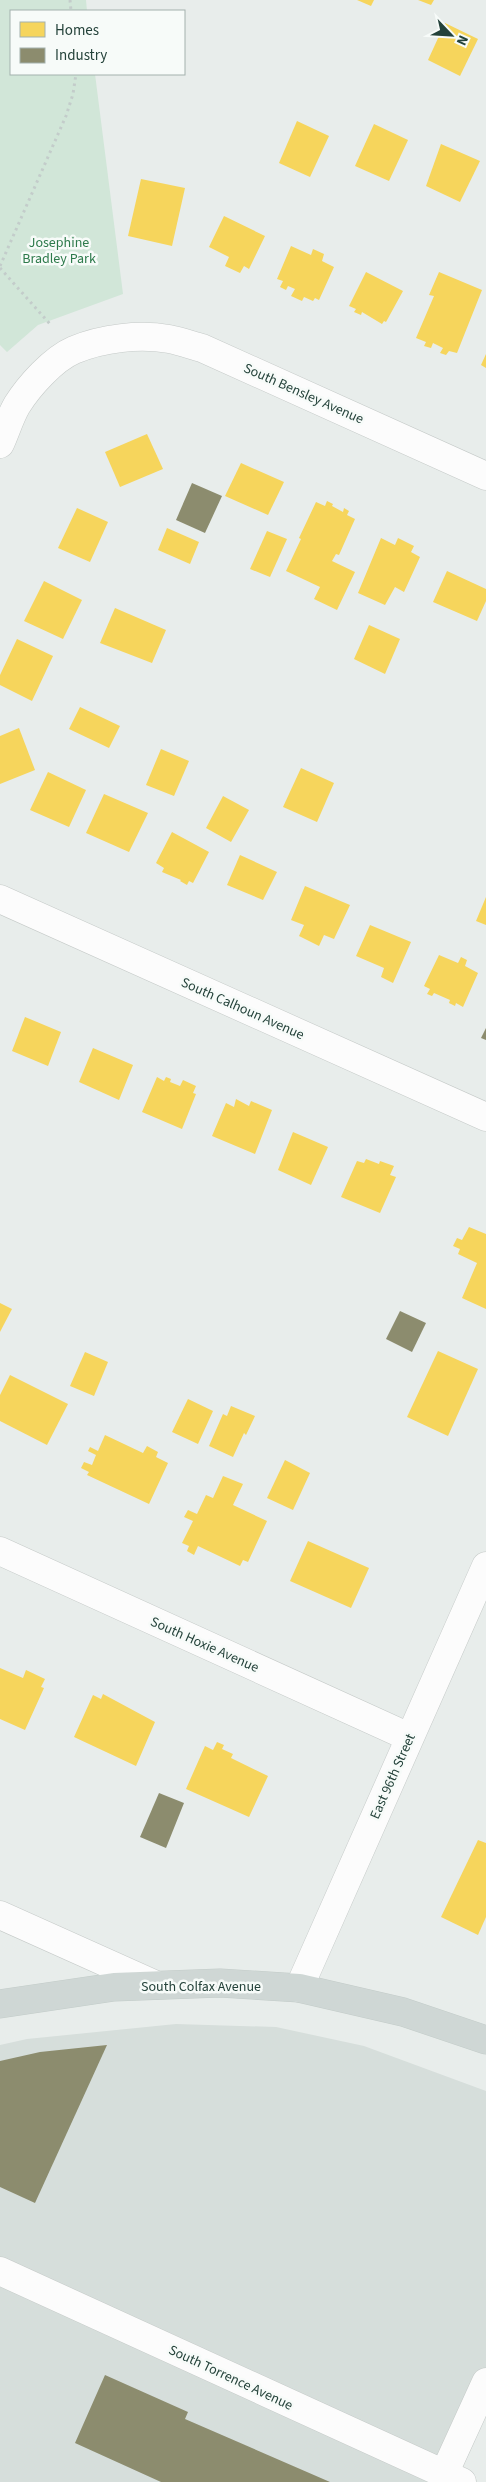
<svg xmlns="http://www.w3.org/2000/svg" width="486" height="2482" font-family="'Source Sans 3',sans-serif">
	<rect width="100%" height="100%" fill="#e8edeb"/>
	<polygon fill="#d6dedb" points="176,2024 276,2027 364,2046 486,2091 486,2401 449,2482 0,2482 0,2045 27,2039"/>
	<polygon fill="#d1e6d8" points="0,0 86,0 87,11 11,11 11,74 95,74 123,294 38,325 7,352 0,345"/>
	<g fill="#f6d55c">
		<polygon points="357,0 374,0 371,6"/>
		<polygon points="418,0 434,0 431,5"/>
		<polygon points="445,23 478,39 460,76 428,60"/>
		<polygon points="297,121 329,136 310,177 279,163"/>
		<polygon points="374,124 408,140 389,181 355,166"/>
		<polygon points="441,144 480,161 460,202 426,186"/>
		<polygon points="141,179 185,188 172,246 128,236"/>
		<polygon points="224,216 265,236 249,269 244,266 240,273 225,266 229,257 209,247"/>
		<polygon points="291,246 311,255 313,249 324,254 322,261 334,267 319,300 315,298 313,301 304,297 302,301 291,296 295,289 288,286 286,290 280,287 283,281 277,279"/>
		<polygon points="366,272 403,291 386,322 384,321 382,324 362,312 361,315 354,312 356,309 349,306"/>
		<polygon points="439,272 482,290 457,353 449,351 446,355 440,353 443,348 433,343 431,348 424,346 426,342 416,338 434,296 429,295"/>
		<polygon points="486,354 486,368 481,365"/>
		<polygon points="147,434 163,469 120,487 105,452"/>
		<polygon points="241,463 284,482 268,515 225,496"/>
		<polygon points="327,501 333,504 332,506 343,512 344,508 349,511 347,515 355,519 339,555 336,554 332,561 355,572 337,610 314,599 320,587 286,571 301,539 299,538 316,502 325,506"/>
		<polygon points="77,508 108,522 90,562 58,548"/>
		<polygon points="167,528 199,542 190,564 158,550"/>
		<polygon points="267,531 287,539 270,577 250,569"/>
		<polygon points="381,538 395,545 398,538 414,546 411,552 420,557 404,592 395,587 385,605 358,593"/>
		<polygon points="447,571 486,589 486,601 477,621 433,602"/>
		<polygon points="44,581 82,600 63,639 24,621"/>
		<polygon points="115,608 166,630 152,663 100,643"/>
		<polygon points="369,625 400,639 385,674 354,659"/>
		<polygon points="17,639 53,656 32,701 0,685 0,675"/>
		<polygon points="80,707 120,726 109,748 69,729"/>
		<polygon points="19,728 35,770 0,784 0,736"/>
		<polygon points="161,749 189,761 174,796 146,785"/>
		<polygon points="301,768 334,783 317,822 283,807"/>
		<polygon points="48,772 86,790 69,827 30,810"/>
		<polygon points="104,794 148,813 129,852 86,833"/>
		<polygon points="223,796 249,810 231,842 206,828"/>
		<polygon points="172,832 209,852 193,883 189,881 187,885 180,881 181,880 162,872 164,868 156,863"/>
		<polygon points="240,855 277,872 263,900 227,885"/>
		<polygon points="305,886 350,905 334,939 324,935 319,946 299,936 304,925 291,920"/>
		<polygon points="486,897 486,925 476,921"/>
		<polygon points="370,925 411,942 393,983 381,977 384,968 356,956"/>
		<polygon points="439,955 458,963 461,957 467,960 465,966 478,973 463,1007 456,1003 455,1006 449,1003 450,1000 434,993 432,996 427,994 430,989 424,986"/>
		<polygon points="25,1017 61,1032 48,1066 12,1051"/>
		<polygon points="93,1048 133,1065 119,1100 79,1082"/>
		<polygon points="157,1077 164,1081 166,1077 171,1079 170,1082 180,1086 183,1080 196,1086 193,1093 196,1094 182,1129 142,1112"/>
		<polygon points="236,1099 249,1106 251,1101 272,1110 255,1154 212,1136 226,1103 234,1107"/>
		<polygon points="293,1132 328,1147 311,1185 278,1170"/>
		<polygon points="366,1159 379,1164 380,1161 394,1166 390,1175 396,1177 380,1213 341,1197 357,1161 364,1163"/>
		<polygon points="469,1227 486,1234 486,1309 462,1298 477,1263 458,1254 460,1249 453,1246 457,1238 462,1240"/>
		<polygon points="0,1303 12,1309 0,1332"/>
		<polygon points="438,1351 478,1369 448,1436 407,1417"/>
		<polygon points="85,1352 108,1362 94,1396 70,1386"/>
		<polygon points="10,1375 68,1404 47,1445 0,1421 0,1395"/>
		<polygon points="188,1399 213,1411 198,1444 172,1432"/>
		<polygon points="231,1406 255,1416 246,1435 244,1433 233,1457 209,1446 223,1414 227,1416"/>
		<polygon points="105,1435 143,1453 147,1446 158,1452 156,1457 168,1463 149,1504 87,1475 89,1472 81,1468 84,1462 92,1465 96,1455 88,1451 90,1447 98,1451"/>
		<polygon points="285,1460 310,1473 293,1510 267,1498"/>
		<polygon points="223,1476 243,1484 233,1505 267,1521 248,1562 243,1560 240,1566 198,1546 194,1555 187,1551 189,1546 182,1543 193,1521 184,1517 188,1510 197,1514 206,1495 213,1498"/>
		<polygon points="308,1541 369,1568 351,1608 290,1581"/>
		<polygon points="0,1668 23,1678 26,1670 45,1679 41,1687 44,1688 25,1730 0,1719"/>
		<polygon points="103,1694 155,1722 136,1766 74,1737 93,1695 101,1699"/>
		<polygon points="217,1742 224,1745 222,1749 233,1754 231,1758 268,1776 249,1817 186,1789 205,1746 213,1750"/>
		<polygon points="478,1840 486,1843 486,1917 478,1935 441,1917"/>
	</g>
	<g fill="#8c8c6e">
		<polygon points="192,483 222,496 205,533 176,520"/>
		<polygon points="486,1028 486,1040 481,1038"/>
		<polygon points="400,1311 426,1323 412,1352 386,1339"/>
		<polygon points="159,1793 184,1803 166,1848 140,1837"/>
		<polygon points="107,2045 35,2203 0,2187 0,2061 40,2052"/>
		<polygon points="105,2375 188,2412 185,2419 330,2482 161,2482 75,2443"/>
	</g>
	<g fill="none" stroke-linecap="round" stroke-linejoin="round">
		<defs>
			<g id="minor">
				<path d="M0,444C6,431 10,417 17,405C29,386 53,359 74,350C103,338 139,334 169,339C180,341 191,345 202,348L486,476"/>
				<polyline points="0,899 486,1117"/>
				<polyline points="0,1551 409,1737"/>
				<polyline points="0,1915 156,1985"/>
				<polyline points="299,1988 486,1566"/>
				<polyline points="0,2271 462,2482"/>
				<polyline points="444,2474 486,2382"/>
			</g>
			<polyline id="major" points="0,2004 114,1987 220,1983 299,1988 403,2012 486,2040"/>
		</defs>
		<use href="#minor" stroke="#c5cac8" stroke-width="29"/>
		<use href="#major" stroke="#c3ccc9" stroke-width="29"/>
		<g stroke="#c3ccca" stroke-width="3" stroke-dasharray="2.5 4" stroke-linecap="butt">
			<polyline points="70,0 71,11"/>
			<polyline points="0,266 66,116 73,94 76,74"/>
			<polyline points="0,268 50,324"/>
		</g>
		<use href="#minor" stroke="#fcfcfc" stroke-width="28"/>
		<use href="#major" stroke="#cfd7d5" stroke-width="28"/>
	</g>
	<g text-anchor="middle" stroke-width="5" stroke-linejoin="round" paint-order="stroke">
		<g font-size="14" fill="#2d7a4b" stroke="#f7fbf9">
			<text x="59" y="247">Josephine<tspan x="59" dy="16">Bradley Park</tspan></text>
		</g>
		<g font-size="14" fill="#24423a" stroke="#f7fbf9">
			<text transform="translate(304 393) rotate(24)" y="5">South Bensley Avenue</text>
			<text transform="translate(243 1008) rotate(24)" y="5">South Calhoun Avenue</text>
			<text transform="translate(205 1644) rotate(24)" y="5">South Hoxie Avenue</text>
			<text transform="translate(392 1776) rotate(-66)" y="5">East 96th Street</text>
			<text x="201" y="1991">South Colfax Avenue</text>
			<text transform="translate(231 2377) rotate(25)" y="5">South Torrence Avenue</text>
		</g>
	</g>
	<rect x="10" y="10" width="175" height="65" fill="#f7fbf9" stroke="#a3b1ad"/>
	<rect x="20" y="22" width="25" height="15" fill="#f6d55c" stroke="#a3b1ad"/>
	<text x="55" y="35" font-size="15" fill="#24423a">Homes</text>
	<rect x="20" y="48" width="25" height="15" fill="#8c8c6e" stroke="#a3b1ad"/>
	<text x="55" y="60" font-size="15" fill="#24423a">Industry</text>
	<g transform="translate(451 35) rotate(115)" stroke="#f7fbf9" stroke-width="4" paint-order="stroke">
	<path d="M0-4L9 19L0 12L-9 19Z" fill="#24423a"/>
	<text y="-8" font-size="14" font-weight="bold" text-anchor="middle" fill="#24423a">N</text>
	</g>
</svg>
